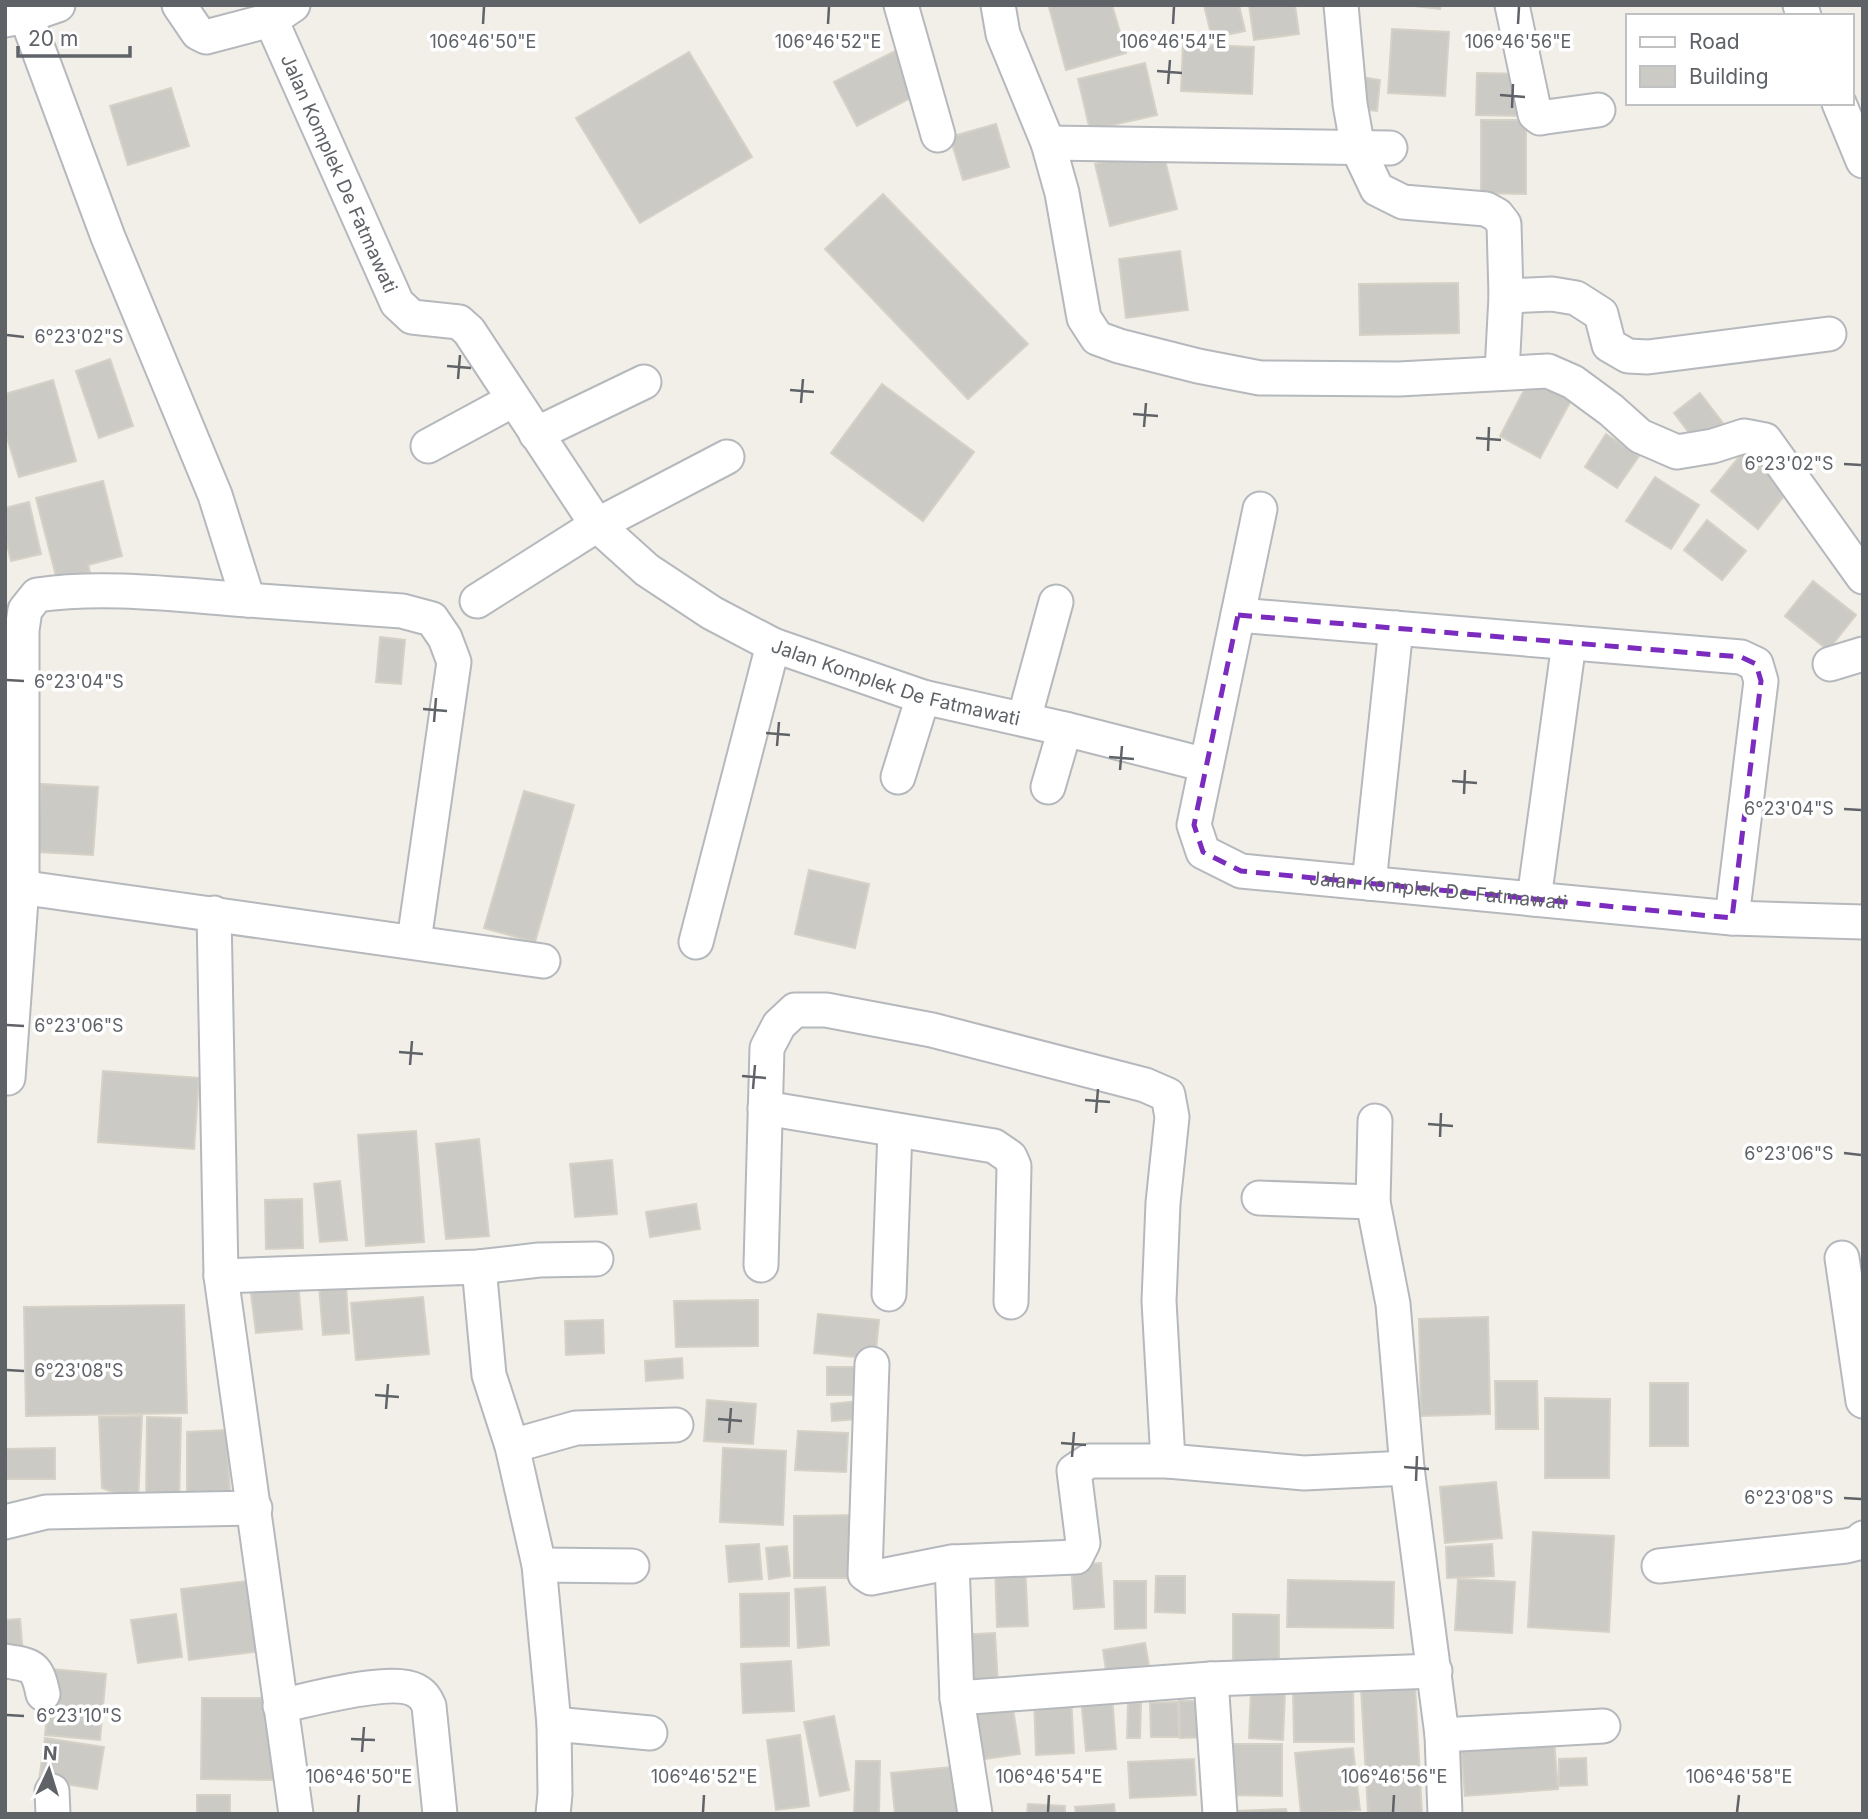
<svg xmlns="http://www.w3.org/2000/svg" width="1868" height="1819" font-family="Inter,sans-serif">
	<rect width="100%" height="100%" fill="#f1efe8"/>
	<g fill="#cccac5" stroke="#d6d1c6" stroke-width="2">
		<polygon points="1057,5 1112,5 1126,53 1066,70 1049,7"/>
		<polygon points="1204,5 1239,5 1245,31 1212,38"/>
		<polygon points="1249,5 1295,5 1299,34 1254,40"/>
		<polygon points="1405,5 1441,5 1440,9"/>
		<polygon points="1392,29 1449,32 1445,96 1388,93"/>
		<polygon points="1183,44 1254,47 1252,94 1181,91"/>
		<polygon points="897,50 920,93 857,126 834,82"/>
		<polygon points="689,52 752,157 640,223 576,118"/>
		<polygon points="1145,63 1157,115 1090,130 1078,79"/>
		<polygon points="1477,73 1523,74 1523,116 1476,115"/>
		<polygon points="1362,77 1380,80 1377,111 1359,109"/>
		<polygon points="171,88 189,146 128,165 110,106"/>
		<polygon points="1481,120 1526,120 1526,194 1481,193"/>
		<polygon points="996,124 1009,167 963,180 950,137"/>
		<polygon points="1162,148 1177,209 1110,226 1095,164"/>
		<polygon points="883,194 1028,344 968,399 825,249"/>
		<polygon points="1180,251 1188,310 1126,318 1119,259"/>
		<polygon points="1458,283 1459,333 1360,335 1359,284"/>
		<polygon points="110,359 133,426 99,438 76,371"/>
		<polygon points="1533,373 1574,395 1540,458 1500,436"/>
		<polygon points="53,380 76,461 19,477 5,431 5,394"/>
		<polygon points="882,384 974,452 923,521 831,453"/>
		<polygon points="1700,393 1723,423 1696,442 1674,413"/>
		<polygon points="1606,434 1639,456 1617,488 1585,467"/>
		<polygon points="1749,445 1795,482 1758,529 1711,491"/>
		<polygon points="1655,477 1699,505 1671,549 1626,521"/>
		<polygon points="103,481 122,556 88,565 90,572 57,580 36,498"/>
		<polygon points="29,502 41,554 11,561 5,536 5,508"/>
		<polygon points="1707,520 1746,551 1722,580 1684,550"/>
		<polygon points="1813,581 1856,615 1828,650 1785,616"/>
		<polygon points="380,637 405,640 401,684 376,682"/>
		<polygon points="41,784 98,787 93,855 37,852"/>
		<polygon points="524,791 574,805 535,942 484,928"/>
		<polygon points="809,870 869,884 855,948 795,934"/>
		<polygon points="103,1071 199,1078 194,1149 98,1142"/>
		<polygon points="416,1131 424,1242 366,1246 358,1135"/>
		<polygon points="479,1139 489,1236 446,1239 436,1144"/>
		<polygon points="612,1160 617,1214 575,1217 570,1164"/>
		<polygon points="340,1181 347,1240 320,1242 314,1184"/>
		<polygon points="302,1199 303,1248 266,1249 265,1200"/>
		<polygon points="696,1204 700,1229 650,1237 646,1212"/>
		<polygon points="298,1281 302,1329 256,1333 250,1286"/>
		<polygon points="346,1285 349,1333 323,1335 319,1286"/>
		<polygon points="423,1297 429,1354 356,1360 351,1303"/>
		<polygon points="758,1300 758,1346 676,1347 674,1301"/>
		<polygon points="184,1305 187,1413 26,1416 24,1307"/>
		<polygon points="818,1314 879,1320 875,1359 814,1353"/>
		<polygon points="1488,1317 1490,1414 1421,1416 1419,1319"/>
		<polygon points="603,1320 604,1353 566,1355 565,1321"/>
		<polygon points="682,1358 683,1378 646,1381 645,1361"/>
		<rect x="827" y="1367" width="36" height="28"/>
		<polygon points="1495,1381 1537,1381 1538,1429 1496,1429"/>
		<rect x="1650" y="1383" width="38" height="63"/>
		<polygon points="1545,1398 1610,1399 1609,1478 1545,1478"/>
		<polygon points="707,1400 756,1404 753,1444 704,1441"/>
		<polygon points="858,1401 860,1419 832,1421 831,1404"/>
		<polygon points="142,1416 138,1501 102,1488 99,1417"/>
		<polygon points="147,1417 181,1418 179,1504 146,1503"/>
		<polygon points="226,1430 230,1491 187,1493 187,1432"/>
		<polygon points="798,1431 848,1433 846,1472 795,1470"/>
		<polygon points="55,1448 55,1479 5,1479 5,1449"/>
		<polygon points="723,1448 786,1451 783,1525 720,1522"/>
		<polygon points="1496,1482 1502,1538 1445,1543 1440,1487"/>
		<polygon points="859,1515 859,1578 794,1578 794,1516"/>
		<polygon points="1533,1532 1614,1536 1609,1632 1528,1627"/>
		<polygon points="759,1544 762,1579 729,1582 726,1546"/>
		<polygon points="1492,1544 1494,1576 1447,1578 1446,1547"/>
		<polygon points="787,1546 790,1576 769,1579 766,1548"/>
		<polygon points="1101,1563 1104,1607 1074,1609 1071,1565"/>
		<polygon points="1025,1564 1028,1626 997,1627 995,1565"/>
		<polygon points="1156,1576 1185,1576 1185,1613 1155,1612"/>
		<polygon points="1458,1579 1515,1582 1512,1633 1455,1630"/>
		<polygon points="255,1580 263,1651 189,1660 181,1589"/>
		<polygon points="1288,1580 1394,1582 1393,1628 1287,1627"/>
		<polygon points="1114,1581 1146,1581 1146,1628 1115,1629"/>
		<polygon points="825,1587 829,1645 798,1648 795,1589"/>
		<polygon points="789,1593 789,1646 741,1647 740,1594"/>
		<polygon points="176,1614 182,1657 138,1663 131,1620"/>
		<polygon points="1233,1614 1279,1615 1279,1664 1233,1663"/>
		<polygon points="20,1619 23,1654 5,1655 5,1620"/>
		<polygon points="995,1633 998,1684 959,1686 955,1635"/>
		<polygon points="1145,1643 1151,1677 1108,1684 1103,1650"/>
		<polygon points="791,1661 794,1711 743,1713 741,1664"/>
		<polygon points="51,1669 106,1674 100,1740 45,1735"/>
		<polygon points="1353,1685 1354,1742 1294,1742 1293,1687"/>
		<polygon points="1415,1685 1422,1814 1368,1814 1361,1688"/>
		<polygon points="1251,1690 1285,1692 1283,1740 1249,1738"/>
		<polygon points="1112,1695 1116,1749 1086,1751 1081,1698"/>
		<polygon points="1071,1696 1074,1753 1036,1755 1034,1698"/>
		<polygon points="202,1698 277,1698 277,1780 201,1779"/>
		<polygon points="1179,1701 1211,1701 1212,1737 1180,1738"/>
		<polygon points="1012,1702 1020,1754 977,1760 969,1708"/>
		<polygon points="1128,1702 1141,1703 1140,1738 1127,1738"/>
		<polygon points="1178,1702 1179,1737 1151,1737 1150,1703"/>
		<polygon points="834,1716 849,1790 820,1796 804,1722"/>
		<polygon points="800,1735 809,1806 776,1810 767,1740"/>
		<polygon points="45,1738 104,1747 97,1789 39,1780"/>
		<polygon points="1554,1740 1558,1789 1465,1796 1461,1748"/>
		<polygon points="1222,1744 1282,1744 1282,1796 1222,1795"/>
		<polygon points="1353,1748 1360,1810 1301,1814 1295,1753"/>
		<polygon points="1586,1758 1587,1785 1559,1786 1559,1759"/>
		<polygon points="1194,1759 1196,1795 1130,1798 1128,1762"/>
		<polygon points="856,1761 880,1761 879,1814 854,1814"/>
		<polygon points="962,1766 966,1814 895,1814 891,1773"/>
		<rect x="197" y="1795" width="33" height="19"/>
		<polygon points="1028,1804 1065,1806 1065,1814 1027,1814"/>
		<polygon points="1114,1804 1115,1814 1076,1814 1075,1807"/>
		<polygon points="1286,1809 1287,1814 1234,1814 1234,1811"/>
	</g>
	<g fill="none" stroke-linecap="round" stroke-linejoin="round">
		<defs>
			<g id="minor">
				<polyline points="179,5 198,33 206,37 271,20 293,5"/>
				<polyline points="901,5 938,135"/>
				<polyline points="998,5 1003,34 1048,143 1062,193 1084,318 1097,338 1119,346 1198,366 1260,378 1399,379 1548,371 1573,382 1611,410 1640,436 1677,452 1713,446 1744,436 1765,440 1863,577"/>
				<polyline points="1341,5 1350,104 1358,149 1377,189 1403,202 1486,209 1497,215 1504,224 1506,296 1502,372"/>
				<polyline points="1512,5 1535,114 1540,118 1546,117 1598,110"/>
				<polyline points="1800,5 1804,16"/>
				<polyline points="5,20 26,16 58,5"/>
				<path id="s1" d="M271,20L397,303L412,317L459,322L469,331L597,525L647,570L712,613L773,645L923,697L1065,729L1206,765"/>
				<polyline points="1839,103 1863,161"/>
				<polyline points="1048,143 1390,148"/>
				<polyline points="1506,296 1552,294 1576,298 1601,314 1609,345 1628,356 1648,357 1829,334"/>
				<polyline points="536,434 644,382"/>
				<polyline points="428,446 513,400"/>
				<path id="s2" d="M1260,509L1194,825L1203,852L1241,871L1732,918L1863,922"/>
				<polyline points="248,600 402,611 432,619 445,638 454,662 414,941"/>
				<polyline points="477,601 597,525 727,457"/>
				<polyline points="1238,615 1741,657 1756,664 1761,681 1732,918"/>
				<polyline points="1830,664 1863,654"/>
				<polyline points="1024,719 1056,602"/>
				<polyline points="898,777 923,697"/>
				<polyline points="1048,787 1065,729"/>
				<polyline points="1369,883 1396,628"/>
				<polyline points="5,885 543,961"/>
				<polyline points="1534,899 1569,643"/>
				<polyline points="214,913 221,1276 296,1814"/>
				<polyline points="696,942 773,645"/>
				<path d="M8,1078L22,886V630L25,610L37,595C106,585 179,595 248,600L215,495L108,237L26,16"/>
				<polyline points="765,1108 994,1146 1010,1157 1014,1166 1011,1302"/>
				<polyline points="1375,1121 1373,1202 1393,1304 1407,1468 1442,1735 1445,1814"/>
				<polyline points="1259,1198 1373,1202"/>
				<polyline points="1842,1258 1863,1401"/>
				<polyline points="761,1265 767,1048 779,1025 795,1010 826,1010 932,1030 1145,1085 1168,1095 1172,1117 1163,1203 1159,1301 1168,1461"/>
				<polyline points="479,1267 489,1375 512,1446 539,1565 554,1724 555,1794 553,1814"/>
				<polyline points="221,1276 479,1267 539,1260 596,1259"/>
				<polyline points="889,1294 895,1130"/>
				<polyline points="872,1364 865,1574 871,1578 952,1562 957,1698 975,1814"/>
				<polyline points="512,1446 576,1428 676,1425"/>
				<polyline points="5,1522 46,1512 255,1508"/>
				<polyline points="952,1562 1076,1557 1083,1543 1074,1471 1089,1461 1168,1461 1304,1473 1407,1468"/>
				<polyline points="539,1565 632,1566"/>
				<polyline points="1659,1566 1846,1546 1858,1543 1863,1538"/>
				<path d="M5,1661C33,1665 37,1666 43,1694"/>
				<polyline points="1211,1679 1220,1814"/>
				<polyline points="957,1698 1211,1679 1435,1671"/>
				<path d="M280,1706C309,1700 391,1677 415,1690C423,1694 426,1699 429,1706L440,1814"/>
				<polyline points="554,1724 650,1733"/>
				<polyline points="1442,1735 1603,1726"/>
				<polyline points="52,1791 53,1814"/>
			</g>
		</defs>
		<use href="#minor" stroke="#b5b8bc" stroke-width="37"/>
		<use href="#minor" stroke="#fff" stroke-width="33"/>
	</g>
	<path fill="none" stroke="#7b2cbf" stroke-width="5" stroke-dasharray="14 9" stroke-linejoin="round" d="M1238,615L1741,657L1756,664L1761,681L1732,918L1241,871L1203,852L1194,825Z"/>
	<path fill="none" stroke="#5f6368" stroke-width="2.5" d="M483,24L484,7M828,24L829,7M1173,24L1174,7M1518,24L1519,7M1157,71L1182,73M1168,84L1170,60M1500,95L1525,97M1512,108L1513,84M7,335L24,337M447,366L471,368M458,379L460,355M790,390L814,392M801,403L803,379M1133,414L1158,416M1144,427L1146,403M1476,438L1501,440M1488,451L1489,427M1844,464L1861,465M7,680L24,681M423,709L447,711M434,722L436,698M766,733L790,735M777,746L779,722M1109,757L1134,759M1120,770L1122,746M1452,781L1477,783M1464,794L1465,770M1844,809L1861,810M7,1025L24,1026M399,1052L423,1054M410,1065L412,1041M742,1076L766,1078M753,1089L755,1065M1085,1100L1110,1102M1096,1113L1098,1089M1428,1124L1453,1126M1440,1137L1441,1113M1844,1153L1861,1155M7,1370L24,1371M375,1395L399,1397M386,1409L388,1384M718,1419L742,1421M729,1433L731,1408M1061,1443L1086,1445M1072,1457L1074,1432M1404,1467L1429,1469M1416,1481L1417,1456M1844,1498L1861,1499M7,1715L24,1716M351,1739L375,1740M362,1752L364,1727M358,1812L359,1795M703,1812L704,1795M1048,1812L1049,1795M1393,1812L1394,1795M1737,1812L1739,1795"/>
	<g text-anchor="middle" stroke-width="7" stroke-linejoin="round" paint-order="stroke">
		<g font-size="19" fill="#5f6368" stroke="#fff">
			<text dy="7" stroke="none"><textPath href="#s1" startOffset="168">Jalan Komplek De Fatmawati</textPath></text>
			<text dy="7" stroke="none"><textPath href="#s1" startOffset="966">Jalan Komplek De Fatmawati</textPath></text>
			<text dy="7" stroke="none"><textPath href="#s2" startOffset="592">Jalan Komplek De Fatmawati</textPath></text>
		</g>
	</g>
	<g font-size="18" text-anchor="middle" fill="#5f6368" stroke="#fff" stroke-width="7" stroke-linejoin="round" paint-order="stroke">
		<text x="483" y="48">106°46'50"E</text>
		<text x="1173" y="48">106°46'54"E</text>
		<text x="828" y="48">106°46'52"E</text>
		<text x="1518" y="48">106°46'56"E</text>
		<text x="79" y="343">6°23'02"S</text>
		<text x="1789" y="470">6°23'02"S</text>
		<text x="79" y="688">6°23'04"S</text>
		<text x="1789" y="815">6°23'04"S</text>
		<text x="79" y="1032">6°23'06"S</text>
		<text x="1789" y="1160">6°23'06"S</text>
		<text x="79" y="1377">6°23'08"S</text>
		<text x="1789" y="1504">6°23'08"S</text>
		<text x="79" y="1722">6°23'10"S</text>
		<text x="359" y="1783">106°46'50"E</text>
		<text x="704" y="1783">106°46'52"E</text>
		<text x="1049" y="1783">106°46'54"E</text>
		<text x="1394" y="1783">106°46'56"E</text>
		<text x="1739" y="1783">106°46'58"E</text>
	</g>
	<rect width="1868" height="1819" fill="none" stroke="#5f6368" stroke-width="14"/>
	<rect x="1626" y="14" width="228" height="91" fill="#ffffff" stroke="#bfc1c3" stroke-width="2"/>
	<rect x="1640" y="37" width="35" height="10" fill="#ffffff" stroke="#bfc1c3" stroke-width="2"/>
	<text x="1689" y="49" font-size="21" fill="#5f6368">Road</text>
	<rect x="1640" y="66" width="35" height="21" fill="#cccac5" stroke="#bfc1c3" stroke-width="2"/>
	<text x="1689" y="84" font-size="21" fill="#5f6368">Building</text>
	<g transform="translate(49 1770) rotate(4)" stroke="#ffffff" stroke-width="5" paint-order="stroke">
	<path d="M0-5L12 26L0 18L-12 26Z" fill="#5f6368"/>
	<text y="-10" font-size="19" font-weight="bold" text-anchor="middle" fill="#5f6368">N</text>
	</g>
	<path d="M18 46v10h112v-10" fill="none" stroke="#5f6368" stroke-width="3.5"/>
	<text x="28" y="46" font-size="21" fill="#5f6368" stroke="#ffffff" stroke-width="5" paint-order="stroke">20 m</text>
</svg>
